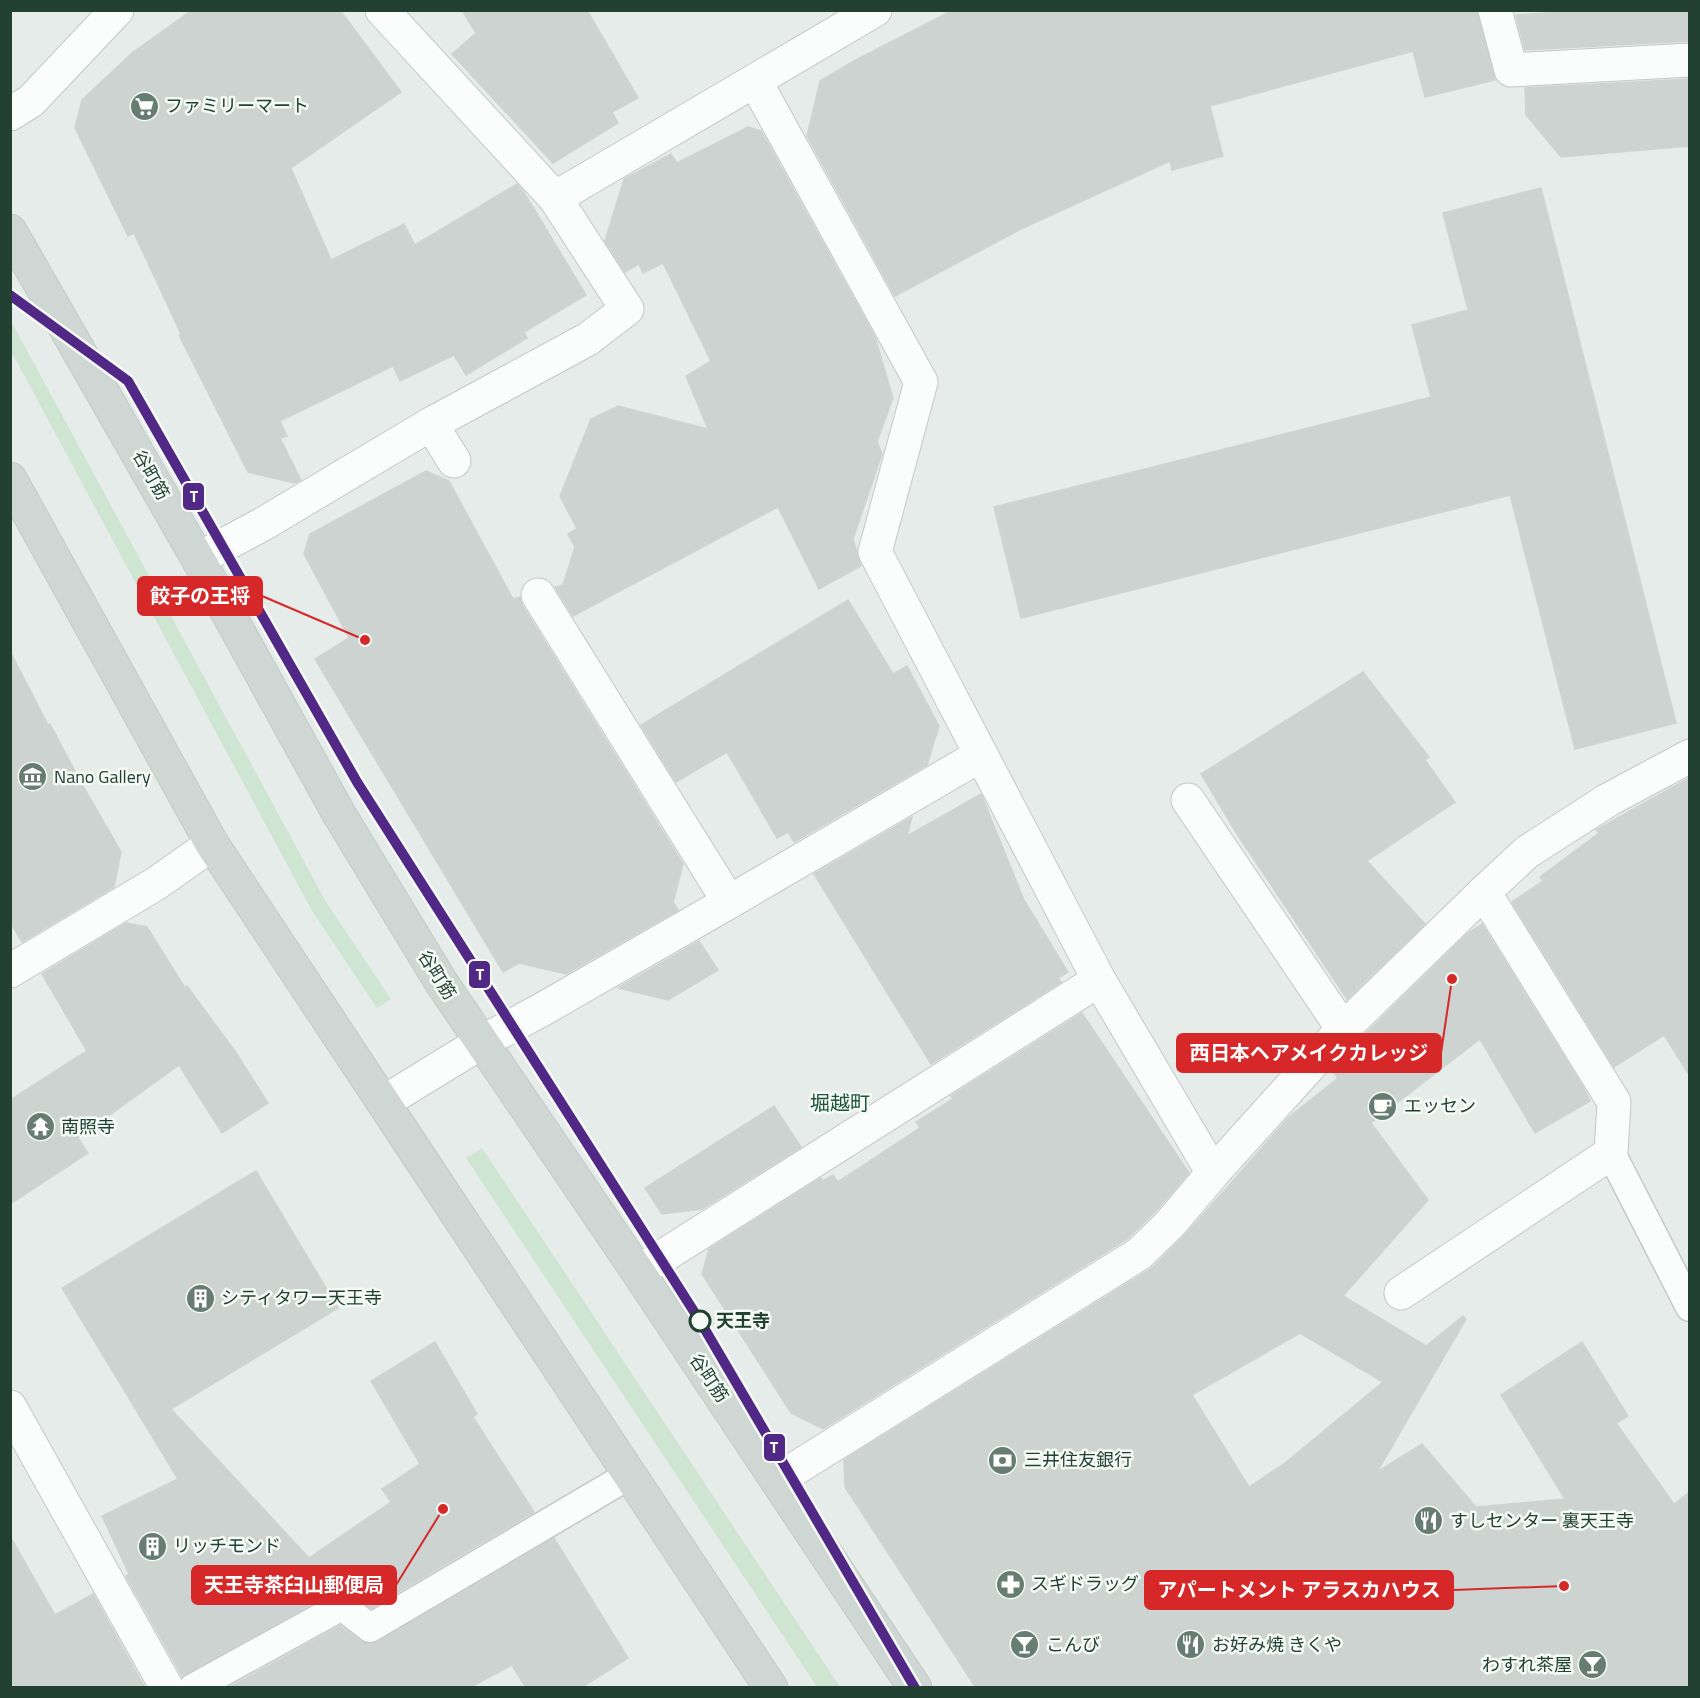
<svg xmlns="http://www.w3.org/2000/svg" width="1700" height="1698" font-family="'Titillium Web','Noto Sans JP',sans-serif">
	<rect width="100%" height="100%" fill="#e6ece9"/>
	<g fill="#cee5d2">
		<polygon points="11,321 326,902 391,999 377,1008 311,909 11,351"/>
		<polygon points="482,1148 840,1687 817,1687 466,1158"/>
	</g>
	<g fill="#cdd3d0" stroke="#ced5d1" stroke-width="1.5" fill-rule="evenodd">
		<polygon points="192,10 340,10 401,92 291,168 331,260 404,224 415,245 517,184 525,194 586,295 524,332 527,338 466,375 454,355 400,381 393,366 280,421 287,436 280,438 301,480 294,483 248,472 179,335 181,334 134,233 128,236 75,128 82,100 132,53"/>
		<polygon points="462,10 587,10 638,98 612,112 618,123 553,163 452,54 476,33"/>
		<polygon points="953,10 1477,10 1495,80 1425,97 1413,51 1210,106 1223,156 1172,170 1170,161 1023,228 895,296 807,136 820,81 852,62"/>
		<polygon points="1589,10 1689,10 1689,41 1525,50 1516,15"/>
		<polygon points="1689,79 1689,146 1561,157 1526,115 1525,88"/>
		<polygon points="748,127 761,131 875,337 893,398 877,442 882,454 853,539 861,566 819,589 778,507 573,616 555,587 563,585 575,547 568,534 577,529 560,496 591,419 618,406 708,429 686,376 711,361 663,263 643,273 639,264 625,272 605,241 624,179 671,154 677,163"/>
		<polygon points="1541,188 1676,723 1575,749 1510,495 1021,618 994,507 1431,397 1412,325 1468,310 1443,213"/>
		<polygon points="426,471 449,481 513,599 520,597 522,605 683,864 673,902 678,910 566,974 519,963 503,972 315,659 349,638 304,554 310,534"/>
		<polygon points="848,600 893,674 907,666 939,726 927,765 794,842 788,832 777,838 727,752 676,782 641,725"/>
		<polygon points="10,651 48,725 50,724 78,777 121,852 114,887 22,942 10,922"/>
		<polygon points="1363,672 1429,757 1425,760 1455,802 1367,861 1425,924 1347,999 1237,834 1201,774"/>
		<polygon points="1689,778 1689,1075 1664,1035 1614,1067 1512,902 1543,881 1540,877 1599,833 1596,830"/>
		<polygon points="981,794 1024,900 1068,972 1058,978 1061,982 931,1064 814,874 912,817 907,836"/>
		<polygon points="126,923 147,927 185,988 187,986 237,1054 268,1103 222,1133 179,1065 78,1138 88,1153 10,1204 10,1100 87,1051 42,974"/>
		<path d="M1482,924L1583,1087L1590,1101L1535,1133L1480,1039L1371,1123L1428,1200L1343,1296L1426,1346L1463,1316L1466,1319L1377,1472L1422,1444L1476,1507L1565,1499L1501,1395L1582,1342L1628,1416L1616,1423L1674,1504L1689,1492V1688H976L845,1487L844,1460L1152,1268L1184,1236L1289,1117L1338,1078L1331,1070L1357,1042L1467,934ZM1300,1333L1383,1382L1285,1463L1249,1487L1192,1395Z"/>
		<polygon points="699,941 718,970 668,1000 618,988"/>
		<polygon points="1082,1013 1189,1173 1156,1211 1127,1239 823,1429 791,1413 702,1274 709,1249 821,1178 823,1181 833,1175 838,1182 920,1128 916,1122 953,1099 951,1096"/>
		<polygon points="774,1106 801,1147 702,1209 662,1214 645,1188"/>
		<polygon points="256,1171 338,1308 171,1409 309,1558 391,1502 382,1489 420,1464 371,1381 435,1342 477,1414 473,1417 534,1512 371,1608 352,1593 343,1590 335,1591 182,1676 126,1576 129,1574 102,1516 178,1479 62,1288"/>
		<polygon points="10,1536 55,1615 93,1594 145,1688 10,1688"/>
		<polygon points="554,1538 628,1658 581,1688 526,1688 512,1665 469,1688 228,1688 340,1626 360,1641 370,1644 378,1642"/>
	</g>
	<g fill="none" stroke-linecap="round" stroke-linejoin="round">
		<defs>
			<g id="service">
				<polyline points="1611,1153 1690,1307"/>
				<polyline points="193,1688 342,1606 370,1628 631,1474"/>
			</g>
			<g id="minor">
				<polyline points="1495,10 1511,70 1690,60"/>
				<polyline points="755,81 921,382 875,552 1099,980 1213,1173"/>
				<polyline points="10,114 31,101 117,10"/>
				<polyline points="431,424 454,461"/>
				<polyline points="198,559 263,524 431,424 588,339 627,309 555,198 875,10"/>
				<polyline points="538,595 729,902"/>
				<polyline points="1188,800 1343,1029"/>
				<polyline points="10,971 157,883 212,844"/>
				<polyline points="384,1102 482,1042 543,1009 729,902 981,755"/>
				<polyline points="638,1272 1099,980"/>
				<polyline points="1401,1293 1611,1153 1614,1102 1484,892"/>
				<polyline points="10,1407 167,1688"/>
				<polyline points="777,1480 1139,1254 1170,1224 1213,1173 1343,1029 1484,892 1527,852 1608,800 1690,756"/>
			</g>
			<polyline id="tertiary" points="382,10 555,198"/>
			<g id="primary">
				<polyline points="10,231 198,559 339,814 441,982 638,1272 915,1688"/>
				<polyline points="10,479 212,844 771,1688"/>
			</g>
		</defs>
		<use href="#service" stroke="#c3c9c6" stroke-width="31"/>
		<use href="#minor" stroke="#c3c9c6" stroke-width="35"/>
		<use href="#tertiary" stroke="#c3c9c6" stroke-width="35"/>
		<use href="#primary" stroke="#c2cbc6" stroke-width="35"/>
		<use href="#service" stroke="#fbfcfc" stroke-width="28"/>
		<use href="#minor" stroke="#fbfcfc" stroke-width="33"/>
		<use href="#tertiary" stroke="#fbfcfc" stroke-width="33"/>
		<use href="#primary" stroke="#ced7d3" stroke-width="33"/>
		<defs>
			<polyline id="metro-1" points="10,295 128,381 357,782 700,1321 915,1688"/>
		</defs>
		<use href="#metro-1" stroke="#f5faf6" stroke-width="15"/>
		<use href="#metro-1" stroke="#522886" stroke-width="10"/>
	</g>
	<defs>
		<symbol id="supermarket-disc" viewBox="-11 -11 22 22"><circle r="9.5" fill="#677d73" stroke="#f5faf6"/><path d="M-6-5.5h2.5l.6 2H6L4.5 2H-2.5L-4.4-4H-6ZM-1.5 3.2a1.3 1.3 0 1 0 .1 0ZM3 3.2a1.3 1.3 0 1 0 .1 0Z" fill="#fff"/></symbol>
		<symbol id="museum-disc" viewBox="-11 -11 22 22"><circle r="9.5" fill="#677d73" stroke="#f5faf6"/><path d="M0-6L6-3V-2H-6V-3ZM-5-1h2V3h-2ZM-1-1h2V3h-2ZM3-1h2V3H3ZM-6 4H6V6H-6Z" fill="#fff"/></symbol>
		<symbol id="cafe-disc" viewBox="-11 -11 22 22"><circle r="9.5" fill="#677d73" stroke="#f5faf6"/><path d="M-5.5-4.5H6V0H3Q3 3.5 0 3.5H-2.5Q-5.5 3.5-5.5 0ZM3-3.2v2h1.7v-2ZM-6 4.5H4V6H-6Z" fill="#fff"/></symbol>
		<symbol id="temple-disc" viewBox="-11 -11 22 22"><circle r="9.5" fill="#677d73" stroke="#f5faf6"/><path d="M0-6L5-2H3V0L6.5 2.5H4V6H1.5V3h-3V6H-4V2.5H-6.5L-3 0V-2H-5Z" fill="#fff"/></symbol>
		<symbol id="building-disc" viewBox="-11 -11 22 22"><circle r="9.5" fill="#677d73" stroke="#f5faf6"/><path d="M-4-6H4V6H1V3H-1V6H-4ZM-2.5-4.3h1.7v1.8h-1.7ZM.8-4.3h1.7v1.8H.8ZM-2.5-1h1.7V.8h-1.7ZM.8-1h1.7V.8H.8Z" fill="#fff"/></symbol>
		<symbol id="bank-disc" viewBox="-11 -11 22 22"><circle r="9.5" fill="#677d73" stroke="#f5faf6"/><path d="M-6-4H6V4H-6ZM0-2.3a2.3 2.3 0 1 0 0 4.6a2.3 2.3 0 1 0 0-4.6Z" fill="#fff"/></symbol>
		<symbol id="restaurant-disc" viewBox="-11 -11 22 22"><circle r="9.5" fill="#677d73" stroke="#f5faf6"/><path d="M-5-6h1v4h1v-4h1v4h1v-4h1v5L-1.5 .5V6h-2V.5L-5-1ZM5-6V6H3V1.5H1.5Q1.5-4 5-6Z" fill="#fff"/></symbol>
		<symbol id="pharmacy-disc" viewBox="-11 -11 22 22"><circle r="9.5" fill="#677d73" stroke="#f5faf6"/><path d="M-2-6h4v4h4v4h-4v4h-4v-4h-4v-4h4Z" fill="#fff"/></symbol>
		<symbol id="bar-disc" viewBox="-11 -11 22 22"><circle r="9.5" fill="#677d73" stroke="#f5faf6"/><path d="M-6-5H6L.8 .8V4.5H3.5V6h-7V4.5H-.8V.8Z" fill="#fff"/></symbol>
	</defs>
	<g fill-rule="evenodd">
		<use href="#supermarket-disc" x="128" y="90" width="33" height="33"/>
		<use href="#museum-disc" x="16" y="760" width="33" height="33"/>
		<use href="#cafe-disc" x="1366" y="1090" width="33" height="33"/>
		<use href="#temple-disc" x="24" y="1110" width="33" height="33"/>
		<use href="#building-disc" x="184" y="1282" width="33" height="33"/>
		<use href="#bank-disc" x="986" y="1444" width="33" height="33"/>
		<use href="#restaurant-disc" x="1412" y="1504" width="33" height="33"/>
		<use href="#building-disc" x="136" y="1530" width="33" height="33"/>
		<use href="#pharmacy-disc" x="994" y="1568" width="33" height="33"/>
		<use href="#bar-disc" x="1008" y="1628" width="33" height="33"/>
		<use href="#restaurant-disc" x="1174" y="1628" width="33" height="33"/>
		<use href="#bar-disc" x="1576" y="1648" width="33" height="33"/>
	</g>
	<circle fill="#f5faf6" stroke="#224133" stroke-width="3" cx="700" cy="1321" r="10"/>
	<g text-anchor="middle" stroke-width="5" stroke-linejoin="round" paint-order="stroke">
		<g font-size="18" fill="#224133" stroke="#f5faf6" text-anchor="start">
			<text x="165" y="112">ファミリーマート</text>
			<text x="54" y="783">Nano Gallery</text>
			<text x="1404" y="1112">エッセン</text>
			<text x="61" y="1133">南照寺</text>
			<text x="221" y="1304">シティタワー天王寺</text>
			<text x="1024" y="1466">三井住友銀行</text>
			<text x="1450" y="1527">すしセンター 裏天王寺</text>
			<text x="173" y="1552">リッチモンド</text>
			<text x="1031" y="1590">スギドラッグ</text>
			<text x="1046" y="1651">こんび</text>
			<text x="1212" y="1651">お好み焼 きくや</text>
			<text x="1572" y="1671" text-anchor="end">わすれ茶屋</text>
		</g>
		<g font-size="18" fill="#224133" stroke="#f5faf6">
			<text transform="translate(151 475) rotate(60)" y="6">谷町筋</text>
			<text transform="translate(437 975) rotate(58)" y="6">谷町筋</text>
			<text transform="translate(709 1378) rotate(56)" y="6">谷町筋</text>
		</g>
		<g font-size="18" font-weight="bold" fill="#224133" stroke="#f5faf6" text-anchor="start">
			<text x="716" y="1327">天王寺</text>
		</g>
		<g font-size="20" fill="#1c543d" stroke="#f5faf6">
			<text x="840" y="1110">堀越町</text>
		</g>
	</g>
	<path fill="none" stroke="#d62828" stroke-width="2" d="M365 640L262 596M1452 979L1441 1053M443 1509L396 1585M1564 1586L1453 1590"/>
	<g fill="#d62828" stroke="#f5faf6" stroke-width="2">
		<circle cx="365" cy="640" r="6"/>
		<circle cx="1452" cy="979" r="6"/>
		<circle cx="443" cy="1509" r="6"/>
		<circle cx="1564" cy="1586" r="6"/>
	</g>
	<g fill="#d62828" stroke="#d62828" stroke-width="2">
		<rect x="138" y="577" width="124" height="38" rx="6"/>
		<rect x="1177" y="1034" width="264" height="38" rx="6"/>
		<rect x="192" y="1566" width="204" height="38" rx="6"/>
		<rect x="1145" y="1571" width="308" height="38" rx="6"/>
	</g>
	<g font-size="20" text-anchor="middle" font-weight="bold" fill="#fff">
		<text x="200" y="603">餃子の王将</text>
		<text x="1309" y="1060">西日本ヘアメイクカレッジ</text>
		<text x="294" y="1592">天王寺茶臼山郵便局</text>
		<text x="1299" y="1597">アパートメント アラスカハウス</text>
	</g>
	<g stroke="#f5faf6" stroke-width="2">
		<rect x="182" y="482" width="23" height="29" rx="6" fill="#522886"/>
		<rect x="468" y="960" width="23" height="29" rx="6" fill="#522886"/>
		<rect x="763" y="1433" width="23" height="29" rx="6" fill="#522886"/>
	</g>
	<g font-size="16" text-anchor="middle" font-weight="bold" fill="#fff">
		<text x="194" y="502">T</text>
		<text x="480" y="980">T</text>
		<text x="774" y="1453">T</text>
	</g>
	<rect width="1700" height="1698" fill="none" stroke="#224133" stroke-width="24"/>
</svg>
